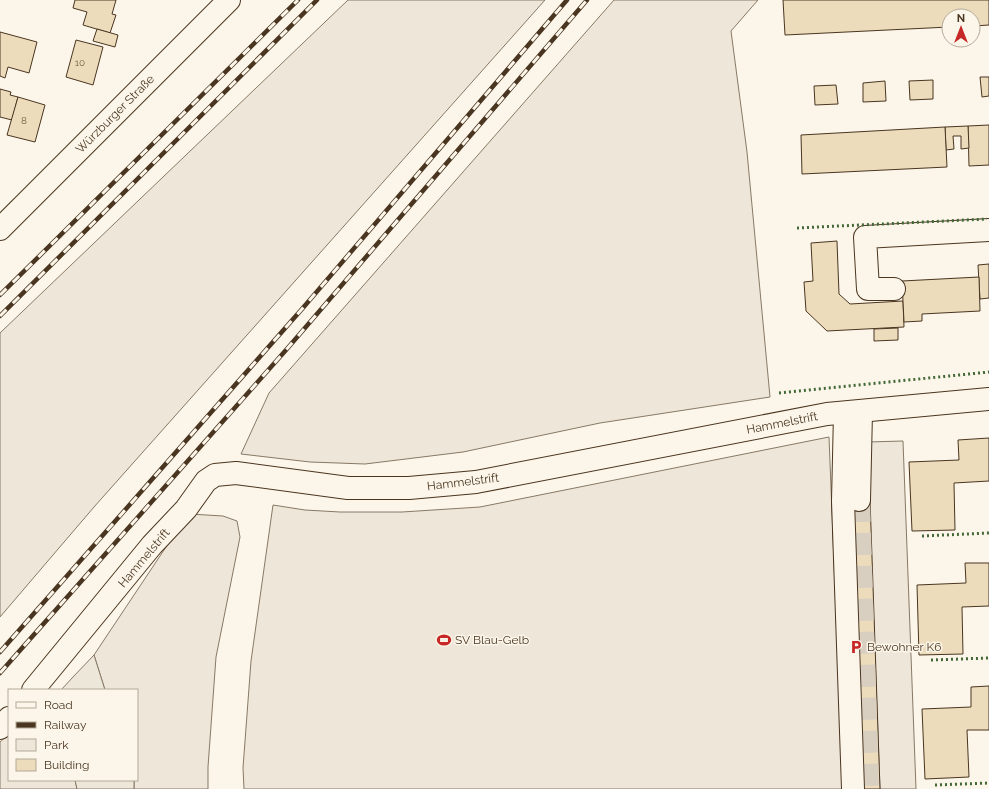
<svg xmlns="http://www.w3.org/2000/svg" width="989" height="789" font-family="Raleway,sans-serif">
	<rect width="100%" height="100%" fill="#fbf6e9"/>
	<g fill="#ede6d9" stroke="#887966">
		<polygon points="348,0 545,0 94,507 0,617 0,333"/>
		<polygon points="614,0 758,0 731,31 747,152 770,397 600,423 463,452 365,464 310,462 241,454 269,393"/>
		<polygon points="829,437 843,789 244,789 243,768 251,661 273,505 305,510 340,512 402,512 480,507"/>
		<polygon points="903,441 916,789 880,789 867,442"/>
		<polygon points="190,514 223,516 237,521 240,537 216,657 208,767 208,789 134,789 134,780 137,780 137,690 105,690 94,655 164,550"/>
		<polygon points="9,734 9,780 75,780 77,789 0,789 0,742"/>
	</g>
	<g fill="#ede7d9" stroke="#887966">
		<polygon points="94,655 105,690 61,690 73,677"/>
		<polygon points="75,780 134,780 134,789 77,789"/>
	</g>
	<g fill="#ecdcbc" stroke="#4a3520">
		<polygon points="75,0 116,0 112,14 116,15 110,33 83,25 87,12 73,8"/>
		<polygon points="783,0 989,0 989,25 973,26 973,16 949,16 949,27 785,35"/>
		<polygon points="97,29 118,35 115,47 93,41"/>
		<polygon points="0,32 37,42 29,73 8,67 5,78 0,76"/>
		<polygon points="76,40 103,47 93,85 66,77"/>
		<polygon points="980,77 989,77 989,96 982,97"/>
		<polygon points="933,80 933,99 910,100 909,81"/>
		<polygon points="885,81 886,101 863,102 863,83"/>
		<polygon points="836,85 838,104 815,105 814,86"/>
		<polygon points="0,89 11,92 10,95 18,97 12,120 0,117"/>
		<polygon points="18,97 45,105 35,142 7,135"/>
		<polygon points="989,125 989,165 969,166 968,126"/>
		<polygon points="968,126 969,148 961,149 961,136 953,136 954,149 946,150 945,127"/>
		<polygon points="945,127 947,167 802,174 801,135"/>
		<polygon points="837,241 839,294 850,304 903,301 904,327 827,331 806,311 804,282 813,281 811,243"/>
		<polygon points="989,264 989,298 980,299 978,265"/>
		<polygon points="979,277 980,311 922,314 922,321 904,322 902,281"/>
		<polygon points="898,328 898,340 874,341 874,329"/>
		<polygon points="989,438 989,481 954,483 955,530 912,531 909,462 959,460 958,440"/>
		<polygon points="870,499 880,789 843,789 832,502"/>
		<polygon points="965,563 989,563 989,606 962,607 963,654 919,655 917,585 966,583"/>
		<polygon points="989,686 989,730 967,730 969,777 925,779 922,709 971,707 971,687"/>
	</g>
	<g fill="none" stroke-linecap="round" stroke-linejoin="round">
		<polyline stroke="#d8cfc1" stroke-width="22" stroke-dasharray="22 11" stroke-linecap="butt" points="859,500 868,789"/>
		<defs>
			<g id="minor">
				<polyline points="0,229 229,0"/>
				<polyline points="894,289 868,289 865,237 989,230"/>
				<polyline points="845,413 843,501 853,789"/>
				<polyline points="859,500 861,412"/>
				<polyline points="33,690 152,545 186,509 206,481 215,475 236,473 348,488 409,488 476,482 827,414 989,399"/>
				<polyline points="0,728 9,718"/>
			</g>
		</defs>
		<use href="#minor" stroke="#4a3520" stroke-width="24"/>
		<use href="#minor" stroke="#fbf6e9" stroke-width="22"/>
		<defs>
			<g id="rail">
				<polyline points="0,295 298,0"/>
				<polyline points="0,316 317,0"/>
				<polyline points="0,652 302,309 567,0"/>
				<polyline points="0,673 286,350 587,0"/>
			</g>
		</defs>
		<use href="#rail" stroke="#4a3520" stroke-width="4.5"/>
		<use href="#rail" stroke="#fbf6e9" stroke-width="3" stroke-dasharray="9" stroke-linecap="butt"/>
		<g stroke="#436837" stroke-width="3" stroke-dasharray="2 3" stroke-linecap="butt">
			<polyline points="797,228 987,219"/>
			<polyline points="779,393 989,372"/>
			<polyline points="922,536 989,533"/>
			<polyline points="931,660 989,658"/>
			<polyline points="935,785 989,783"/>
		</g>
	</g>
	<defs>
		<symbol id="stadium-bare" viewBox="-9 -9 18 18"><path d="M0-5a6.5 5 0 1 0 0 10a6.5 5 0 1 0 0-10ZM-3.5-1.8h7v3.6h-7Z" fill="#c62828" stroke="#fbf6e9" stroke-width="2.5" paint-order="stroke"/></symbol>
		<symbol id="parking-bare" viewBox="-9 -9 18 18"><path d="M-3.5-5.5H1a3.5 3.5 0 0 1 0 7H-1V5.5H-3.5ZM-1-3.4V-.6H.8a1.4 1.4 0 0 0 0-2.8Z" fill="#c62828" stroke="#fbf6e9" stroke-width="2.5" paint-order="stroke"/></symbol>
	</defs>
	<g fill-rule="evenodd">
		<use href="#stadium-bare" x="434" y="630" width="20" height="20"/>
		<use href="#parking-bare" x="846" y="637" width="20" height="20"/>
	</g>
	<g text-anchor="middle" stroke-width="3" stroke-linejoin="round" paint-order="stroke">
		<g font-size="10" fill="#725f47">
			<text x="80" y="66">10</text>
			<text x="24" y="124">8</text>
		</g>
		<g font-size="12" fill="#4a3520" stroke="#fbf6e9">
			<text transform="translate(115 114) rotate(-45)" y="4">Würzburger Straße</text>
			<text transform="translate(782 423) rotate(-11)" y="4">Hammelstrift</text>
			<text transform="translate(463 482) rotate(-7)" y="4">Hammelstrift</text>
			<text transform="translate(144 558) rotate(-50)" y="4">Hammelstrift</text>
		</g>
		<g font-size="12" fill="#4a3520" stroke="#fbf6e9" text-anchor="start">
			<text x="455" y="644">SV Blau-Gelb</text>
			<text x="867" y="651">Bewohner K6</text>
		</g>
	</g>
	<rect x="8" y="689" width="130" height="92" fill="#fbf6e9" stroke="#b4a999"/>
	<rect x="16" y="702" width="20" height="6" fill="#fbf6e9" stroke="#b4a999"/>
	<text x="44" y="709" font-size="12" fill="#4a3520">Road</text>
	<rect x="16" y="722" width="20" height="6" fill="#4a3520" stroke="#b4a999"/>
	<text x="44" y="729" font-size="12" fill="#4a3520">Railway</text>
	<rect x="16" y="739" width="20" height="12" fill="#ede6d9" stroke="#b4a999"/>
	<text x="44" y="749" font-size="12" fill="#4a3520">Park</text>
	<rect x="16" y="759" width="20" height="12" fill="#ecdcbc" stroke="#b4a999"/>
	<text x="44" y="769" font-size="12" fill="#4a3520">Building</text>
	<g transform="translate(961 28)"><circle r="19" fill="#fbf6e9" stroke="#b4a999"/>
	<path d="M0-3L7 15L0 10L-7 15Z" fill="#c62828"/>
	<text y="-6" font-size="11" font-weight="bold" text-anchor="middle" fill="#4a3520">N</text>
	</g>
</svg>
